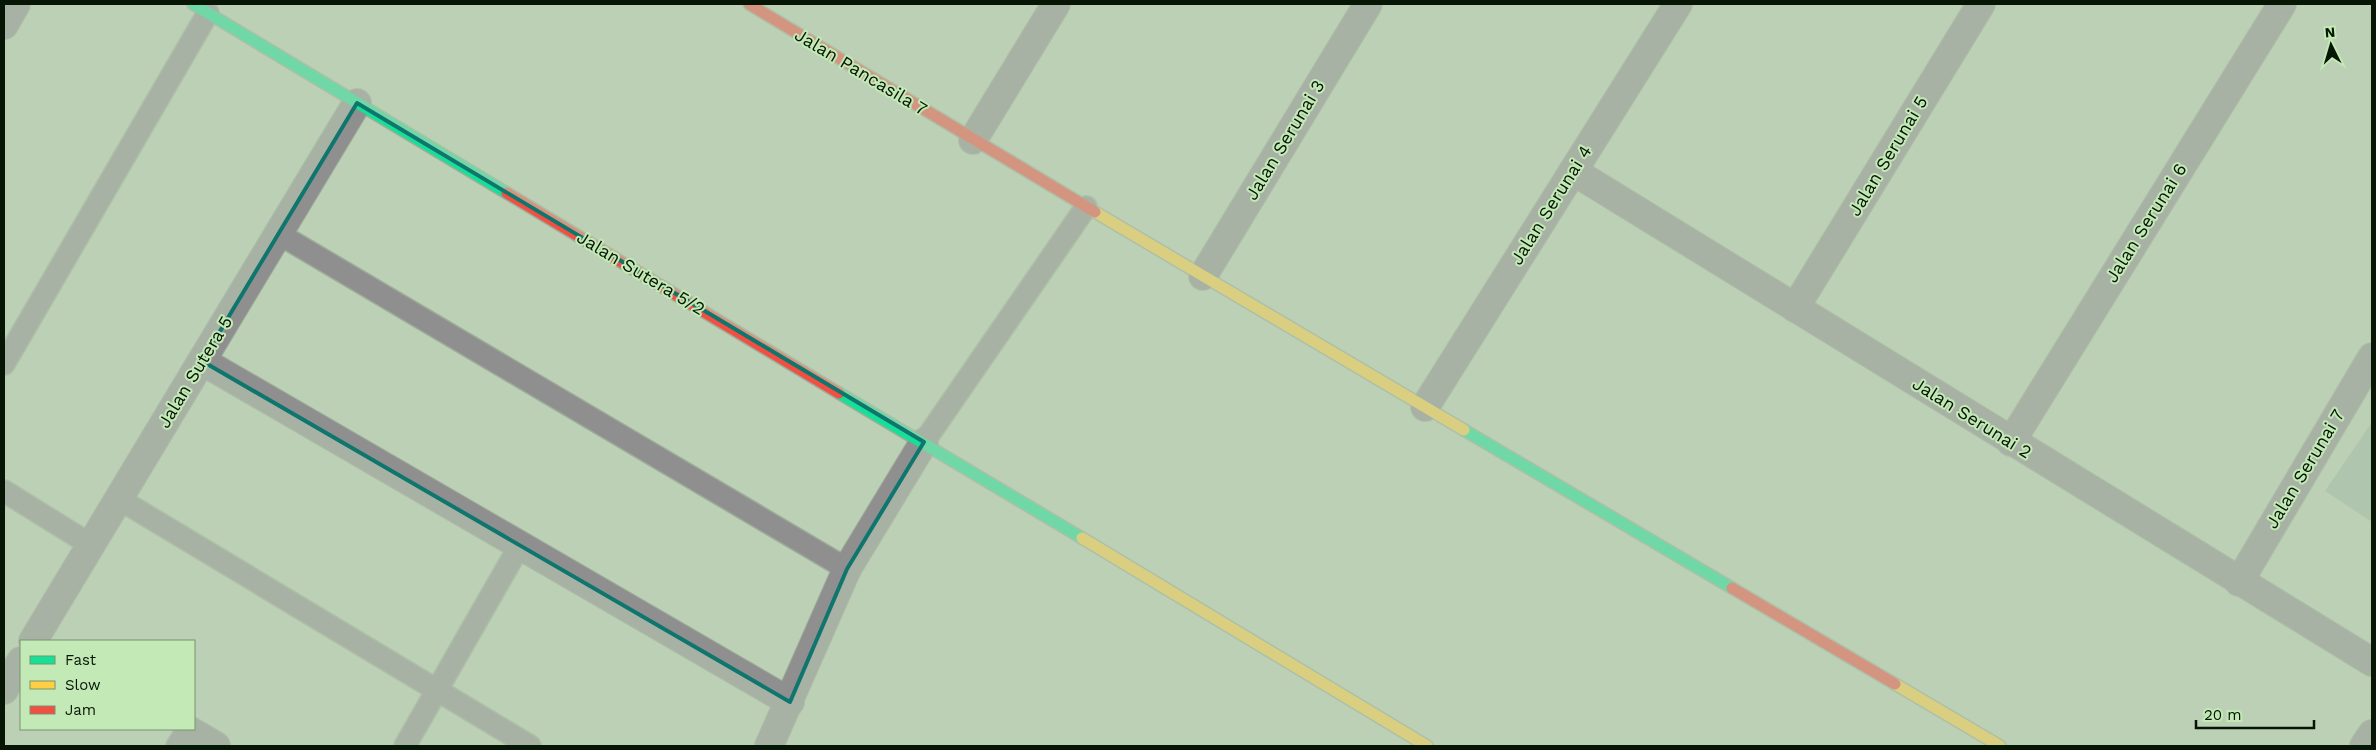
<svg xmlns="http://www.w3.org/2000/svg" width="2376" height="750" font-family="'Work Sans',sans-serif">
	<rect width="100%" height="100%" fill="#bbd0b5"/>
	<polygon fill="#a3b9a5" points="2372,422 2372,522 2325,491"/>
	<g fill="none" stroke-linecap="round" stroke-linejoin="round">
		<defs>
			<g id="lane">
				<polyline points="279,234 847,569"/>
				<polyline points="4,364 208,13"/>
				<polyline points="924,442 1086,207"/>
				<polyline points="4,491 91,545"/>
				<polyline points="119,499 530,746"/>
				<polyline points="177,746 188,729"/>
				<polyline points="405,746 520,545"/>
			</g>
			<g id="street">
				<polyline points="4,25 16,4"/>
				<polyline points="973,140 1056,4"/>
				<polyline points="1573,171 2372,662"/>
				<polyline points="1203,276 1368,4"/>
				<polyline points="1795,308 1981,4"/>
				<polyline points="202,361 790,702"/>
				<polyline points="1425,407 1678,4"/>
				<polyline points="2011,442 2282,4"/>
				<polyline points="2239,582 2372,357"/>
				<polyline points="33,641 357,103"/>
				<polyline points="4,690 21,661"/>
				<polyline points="187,729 216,746"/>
				<polyline points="769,746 847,569 924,442"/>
				<polyline points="2364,746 2372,734"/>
			</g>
			<g id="fast">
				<polyline points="193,4 507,193"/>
				<polyline points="839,393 1082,538"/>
				<polyline points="1464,430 1732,588"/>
			</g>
			<g id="slow">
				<polyline points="1095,212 1464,430"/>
				<polyline points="1082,538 1427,746"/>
				<polyline points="1895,684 2000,746"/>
			</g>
			<g id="jam">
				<polyline points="749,4 1095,212"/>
				<polyline points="507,193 839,393"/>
				<polyline points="1732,588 1895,684"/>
			</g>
		</defs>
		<use href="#lane" stroke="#9cac98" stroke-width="24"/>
		<use href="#street" stroke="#9cac98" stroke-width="30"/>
		<use href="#fast" stroke="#9cac98" stroke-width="14"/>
		<use href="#slow" stroke="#9cac98" stroke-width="14"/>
		<use href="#jam" stroke="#9cac98" stroke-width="14"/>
		<use href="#lane" stroke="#908f90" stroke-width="21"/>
		<use href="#street" stroke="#908f90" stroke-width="28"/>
		<use href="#fast" stroke="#16e098" stroke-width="11"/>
		<use href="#slow" stroke="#ffcf43" stroke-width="11"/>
		<use href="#jam" stroke="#f24e42" stroke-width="11"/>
	</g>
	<path d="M0 0H2376V750H0ZM357,103L924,442L847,569L790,702L202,361Z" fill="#bbd0b5" fill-opacity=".55" fill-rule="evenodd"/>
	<path fill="none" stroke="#0f766e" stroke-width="4" stroke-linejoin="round" d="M357,103L924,442L847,569L790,702L202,361Z"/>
	<g text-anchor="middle" stroke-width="4" stroke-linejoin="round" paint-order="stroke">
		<g font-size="18" fill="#071504" stroke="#c2e9b6">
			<text transform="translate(861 72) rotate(31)" y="6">Jalan Pancasila 7</text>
			<text transform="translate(1285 140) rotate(-59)" y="6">Jalan Serunai 3</text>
			<text transform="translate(1888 156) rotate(-59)" y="6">Jalan Serunai 5</text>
			<text transform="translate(1551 205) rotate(-58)" y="6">Jalan Serunai 4</text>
			<text transform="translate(2146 223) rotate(-58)" y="6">Jalan Serunai 6</text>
			<text transform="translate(641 273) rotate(31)" y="6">Jalan Sutera 5/2</text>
			<text transform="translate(195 372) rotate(-59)" y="6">Jalan Sutera 5</text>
			<text transform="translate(1972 418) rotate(32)" y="6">Jalan Serunai 2</text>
			<text transform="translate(2305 469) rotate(-59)" y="6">Jalan Serunai 7</text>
		</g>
	</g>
	<rect width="2376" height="750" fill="none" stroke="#071504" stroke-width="10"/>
	<rect x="20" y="640" width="175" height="90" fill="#c2e9b6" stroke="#77946f"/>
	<rect x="30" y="656" width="25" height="8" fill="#16e098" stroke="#77946f"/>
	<text x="65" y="665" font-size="15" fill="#071504">Fast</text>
	<rect x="30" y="681" width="25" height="8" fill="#ffcf43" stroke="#77946f"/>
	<text x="65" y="690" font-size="15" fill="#071504">Slow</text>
	<rect x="30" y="706" width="25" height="8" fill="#f24e42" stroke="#77946f"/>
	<text x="65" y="715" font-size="15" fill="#071504">Jam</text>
	<g transform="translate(2331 45) rotate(355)" stroke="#c2e9b6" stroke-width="4" paint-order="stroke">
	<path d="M0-4L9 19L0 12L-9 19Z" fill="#071504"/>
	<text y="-8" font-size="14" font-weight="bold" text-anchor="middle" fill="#071504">N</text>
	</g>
	<path d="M2196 720v8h118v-8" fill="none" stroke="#071504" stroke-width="2.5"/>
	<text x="2204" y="720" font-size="15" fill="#071504" stroke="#c2e9b6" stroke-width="4" paint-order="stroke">20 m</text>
</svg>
